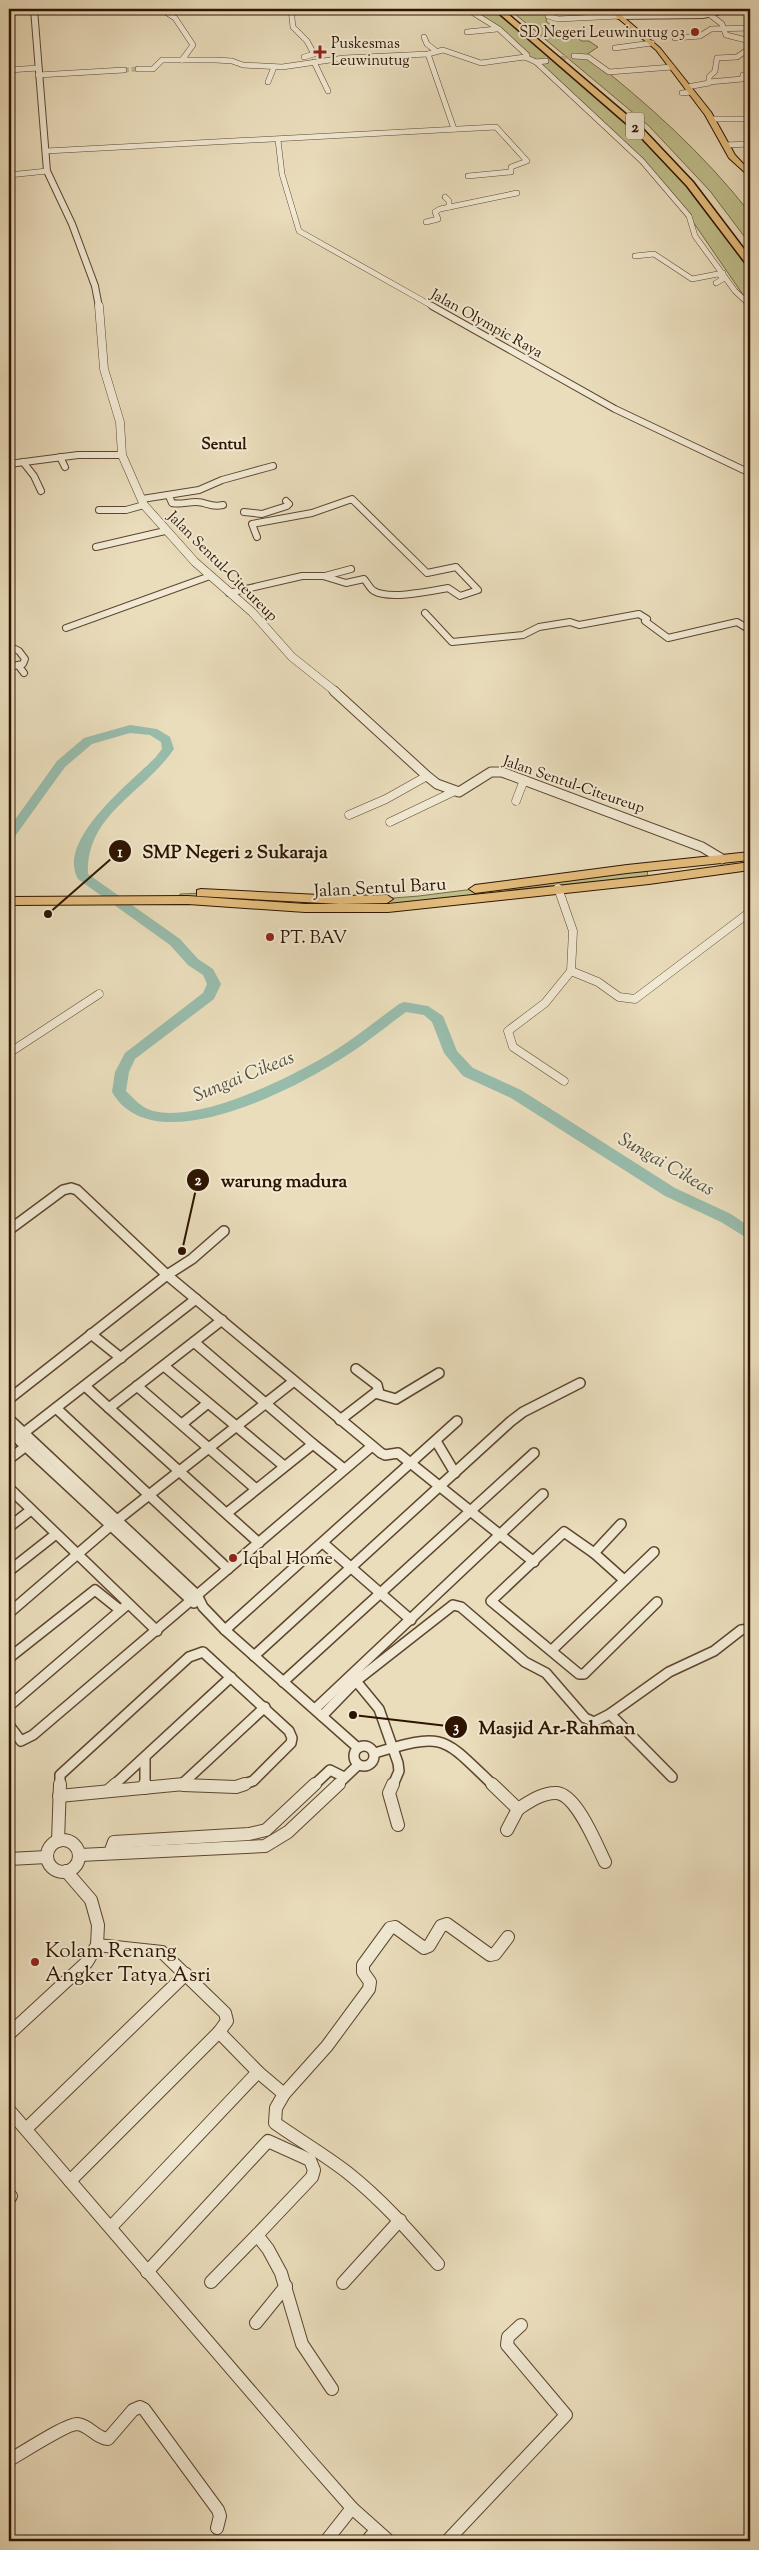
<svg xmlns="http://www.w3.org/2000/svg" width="759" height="2550" font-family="'Sorts Mill Goudy',serif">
	<rect width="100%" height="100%" fill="#eaddbc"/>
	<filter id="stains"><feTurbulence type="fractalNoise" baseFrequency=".004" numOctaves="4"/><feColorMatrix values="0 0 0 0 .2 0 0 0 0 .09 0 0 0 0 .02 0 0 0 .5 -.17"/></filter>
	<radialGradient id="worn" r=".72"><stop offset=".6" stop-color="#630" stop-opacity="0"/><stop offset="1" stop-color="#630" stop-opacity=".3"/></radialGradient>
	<g fill="#bfbf8c" stroke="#766a46">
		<polygon points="471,9 498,9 609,103 690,184 750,263 750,305 689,216 663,184 546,70"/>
		<path d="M509,9H540L548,16L546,21L563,35H576L581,41H589L598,47L586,55C646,102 703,153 750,213V244L710,191L649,126Z"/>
		<polygon points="646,867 649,880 388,908 178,900 180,894 228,892 381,899 419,896"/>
	</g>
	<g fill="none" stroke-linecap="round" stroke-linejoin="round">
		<path fill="#98bcac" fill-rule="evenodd" d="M130,725L157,729L170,737L174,749C143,794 86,814 88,874L180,939L198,959L213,969L221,984L214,999L135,1059L129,1072L126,1091C134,1099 142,1108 153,1111C200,1123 291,1077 331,1053C355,1038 377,1020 399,1004L404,1002L428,1006L443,1016L457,1051L473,1068L521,1090L675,1188L731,1214L750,1227V1240L721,1222L665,1196L511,1098L463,1076L444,1053L432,1022L424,1015L406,1012C384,1028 364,1045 341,1059C292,1090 153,1163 112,1092L115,1072L125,1053L203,993L207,984L203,975L188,965L170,945L78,879C56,840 131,782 155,758L162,749L161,742L150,735L130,733L92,744L65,767L13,839L9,840V828L57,761L84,738Z"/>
		<g stroke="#c4b596" stroke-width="5" stroke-dasharray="5 2.5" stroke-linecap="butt">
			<polyline points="546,61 574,56"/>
			<polyline points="124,70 138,69"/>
		</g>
		<defs>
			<g id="minor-far4">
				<polyline points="161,9 175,18 193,45 182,60"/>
				<polyline points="291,9 293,27 307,41 314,54 304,57"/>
				<polyline points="467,9 499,29 527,55 525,57"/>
				<polyline points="709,14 722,24 726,35 750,41"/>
				<polyline points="548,16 558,19 619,16"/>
				<polyline points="467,32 497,29"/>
				<polyline points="424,37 427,44 436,51"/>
				<polyline points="675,38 700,36 711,29 750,28"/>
				<polyline points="615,48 652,43"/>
				<polyline points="428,54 454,129"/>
				<polyline points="574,56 588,57 609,72 672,67"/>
				<polyline points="314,62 328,91"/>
				<polyline points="536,62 642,161 689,216 695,236 735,291 750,305"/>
				<polyline points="138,69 153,69 162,60 216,60 232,61 243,65 282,67 344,58 428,54 443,50 481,63 525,57 536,62 546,61"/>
				<polyline points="9,70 38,68"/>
				<polyline points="38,75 124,70"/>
				<polyline points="268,82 274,67"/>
				<polyline points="709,82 742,79 743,75 750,74"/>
				<polyline points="687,87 709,83 709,77 715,71 717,58 737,57 750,48"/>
				<polyline points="682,93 691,92"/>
				<polyline points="711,119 750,119"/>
				<polyline points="278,140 282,174 299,231 434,307"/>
				<polyline points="726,145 750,144"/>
				<polyline points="46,151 496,127 527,161 511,167 511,172 468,176"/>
				<polyline points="9,175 47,171"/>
				<polyline points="445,197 449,201 449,207"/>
				<polyline points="426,222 438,219 435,212 440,209 517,193"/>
				<polyline points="635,256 654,254 692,279 723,273"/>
				<polyline points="716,283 723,279 719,274"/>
			</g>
			<g id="minor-far3">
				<polyline points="432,306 615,409 750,473"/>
				<polyline points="60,457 65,467"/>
				<polyline points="23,462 34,476 41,491"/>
				<polyline points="9,464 78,455 122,455"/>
				<path d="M169,496L172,503C181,505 187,502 196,502C208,502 209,508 223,505"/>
				<polyline points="142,499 199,490 222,480 273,466"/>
				<polyline points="99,510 126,510 144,505"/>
				<polyline points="244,512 262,514 287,506 289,504 286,501"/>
				<polyline points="96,547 165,531"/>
				<polyline points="325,576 351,569"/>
				<path d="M229,593L302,576H323L346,583L364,579C367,582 370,589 374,591C389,600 431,591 448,588L460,596L478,590L456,567L427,573L352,499L312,513L252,524L257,537"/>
				<polyline points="425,613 452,642 523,635 539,627 570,622 579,625 639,614 647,619 645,621 668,638 737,622 750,630"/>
				<polyline points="66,628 210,576"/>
				<polyline points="9,646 19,651 25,659 23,664 9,667"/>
				<polyline points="18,665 24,673"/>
			</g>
			<g id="minor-far2">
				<polyline points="516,801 524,780"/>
				<polyline points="349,815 386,799 427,776"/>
				<polyline points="390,822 455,791"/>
				<polyline points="558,888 573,931 571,971"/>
				<polyline points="9,1053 99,994"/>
				<polyline points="564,1081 513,1047 508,1031 545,1003 571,971 598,982 619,997 635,999 750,912"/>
			</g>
			<g id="minor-far1">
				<polyline points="9,1230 63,1190 71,1188 77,1190 167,1275 381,1453 385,1455 398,1453 534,1562"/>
				<polyline points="222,1320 109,1408 259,1543"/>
				<polyline points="91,1334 121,1358"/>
				<polyline points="194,1342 313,1444 227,1513"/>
				<polyline points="164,1366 284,1466"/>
				<polyline points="356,1369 377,1385 379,1393"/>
				<polyline points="85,1386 109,1408"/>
				<polyline points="137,1386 256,1489"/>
				<polyline points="9,1399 167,1275 192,1259 224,1231"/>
				<polyline points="56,1408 228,1569"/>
				<polyline points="9,1419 197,1595 203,1607 225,1630 358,1748"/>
				<polyline points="340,1420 375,1393 396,1399 439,1373"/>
				<polyline points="182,1424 208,1403"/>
				<polyline points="9,1431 194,1603"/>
				<polyline points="21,1435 196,1299"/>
				<polyline points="436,1441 455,1473"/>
				<polyline points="313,1444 344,1469"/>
				<polyline points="9,1459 29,1444"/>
				<polyline points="9,1488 157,1631"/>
				<polyline points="9,1527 31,1510"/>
				<polyline points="323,1543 411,1620"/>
				<polyline points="594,1553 621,1524"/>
				<polyline points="9,1571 56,1534"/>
				<polyline points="623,1579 594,1553 564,1532 491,1601 579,1674 584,1674 657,1602"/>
				<polyline points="9,1613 116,1521 294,1381"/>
				<polyline points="225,1630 457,1421"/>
				<polyline points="552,1650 654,1552"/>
				<polyline points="254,1656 510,1422 523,1412 580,1383"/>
				<polyline points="9,1658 95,1590 120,1610"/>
				<polyline points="356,1681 379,1709 398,1763 399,1771 393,1785"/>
				<polyline points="283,1682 534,1453"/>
				<polyline points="9,1706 128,1604"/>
				<polyline points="315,1709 543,1494"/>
				<polyline points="610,1714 672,1777"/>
				<polyline points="322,1716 356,1681 453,1605 461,1607 525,1662 546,1673 585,1718 594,1722 610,1714 669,1672 714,1651 741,1630 750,1629"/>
				<polyline points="9,1725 21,1741 33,1735 372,1446"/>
				<circle cx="364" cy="1756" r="10"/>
				<path d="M375,1753C445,1732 442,1736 493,1785"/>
				<polyline points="145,1758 145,1785"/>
				<polyline points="60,1785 60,1775 189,1657 203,1652 289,1731 292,1738 291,1743 253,1781 241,1785"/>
				<polyline points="114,1785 231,1677"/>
				<polyline points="181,1785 265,1707"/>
				<polyline points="183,1785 188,1785"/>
				<polyline points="314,1785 330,1770 344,1777"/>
				<polyline points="337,1785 358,1765"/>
			</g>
			<g id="minor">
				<polyline points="145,1784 145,1788"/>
				<polyline points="393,1784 389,1793 398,1825"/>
				<path d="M492,1784L518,1809C529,1802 543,1792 557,1793C577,1795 597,1846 605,1862"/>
				<polyline points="183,1785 236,1787 245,1784"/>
				<polyline points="108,1791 116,1784"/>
				<polyline points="59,1796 184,1784"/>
				<polyline points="507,1830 518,1809"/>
				<circle cx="63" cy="1856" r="16"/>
				<polyline points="58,1841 60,1784"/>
				<polyline points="110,1853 114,1842 249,1834 266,1830 315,1784"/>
				<polyline points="80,1855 265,1846 288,1832 339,1784"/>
				<polyline points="9,1859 47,1857"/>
				<path d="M97,1945L162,1952L225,2013L227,2021L219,2032L258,2072L284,2094L276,2108L275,2123C299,2140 325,2155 348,2173C382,2200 410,2232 438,2264"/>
				<polyline points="9,2034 87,1962 97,1945 98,1925 91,1900 66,1871"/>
				<polyline points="284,2094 327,2046 369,1989 370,1982 363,1972 363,1965 390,1928 395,1927 424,1948 429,1946 441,1926 447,1924 490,1955 495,1954 508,1937"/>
				<polyline points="9,2110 307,2457 352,2508 389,2541"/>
				<polyline points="26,2129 186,1974"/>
				<polyline points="70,2181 219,2032"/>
				<polyline points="9,2199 11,2196"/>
				<polyline points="111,2227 258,2072"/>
				<polyline points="147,2272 268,2141 310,2160 314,2170 312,2177 257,2235 268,2249 281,2273 302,2344 332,2389"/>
				<polyline points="211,2282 257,2235"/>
				<polyline points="343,2283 400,2220"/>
				<polyline points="256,2323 286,2286"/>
				<path d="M9,2460C22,2453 66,2424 77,2424C90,2425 95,2438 108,2439L133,2410L140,2407L144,2409L218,2510L220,2516L217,2528"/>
				<polyline points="326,2541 352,2508"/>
				<polyline points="367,2541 376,2530"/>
				<polyline points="447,2541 566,2415 507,2345 508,2337 521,2325"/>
			</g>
			<g id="tertiary-far2">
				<polyline points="34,9 47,171 72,224 95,286 99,307"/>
				<polyline points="619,16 703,15 728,9"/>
			</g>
			<polyline id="tertiary-far1" points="99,306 104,369 120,422 122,455 144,505 195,562 252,612 292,657 336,692"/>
			<polyline id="tertiary" points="334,691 427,776 437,784 459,792 491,772 502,772 702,847 722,859"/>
			<g id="primary">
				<polygon points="607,9 614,9 660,48 711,112 735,155 750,171 750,177 729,158 705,115 656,50"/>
				<polygon points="750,852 750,860 627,873 475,893 469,889 475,885 627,865"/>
				<polygon points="750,862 750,870 649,884 388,912 305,912 188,904 9,905 9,897 188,896 305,904 388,904 649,876"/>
				<polygon points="201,889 340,896 387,895 393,899 387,903 340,904 197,896 197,890"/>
			</g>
			<polygon id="motorway" points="494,9 502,9 641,127 693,182 750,257 750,266 747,265 687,186 635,131"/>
		</defs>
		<use href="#minor-far4" stroke="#5d462f" stroke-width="6"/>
		<use href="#minor-far3" stroke="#5d462f" stroke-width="8"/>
		<use href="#minor-far2" stroke="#5d462f" stroke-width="9"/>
		<use href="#minor-far1" stroke="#5d462f" stroke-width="12"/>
		<use href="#minor" stroke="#5d462f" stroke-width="14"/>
		<use href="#tertiary-far2" stroke="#5d462f" stroke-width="8"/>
		<use href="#tertiary-far1" stroke="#5d462f" stroke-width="9"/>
		<use href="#tertiary" stroke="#5d462f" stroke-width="11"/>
		<use href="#primary" stroke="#2e1400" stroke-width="2"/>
		<use href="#motorway" stroke="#2e1400" stroke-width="3"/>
		<use href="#minor-far4" stroke="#f1e9d3" stroke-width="5"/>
		<use href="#minor-far3" stroke="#f1e9d3" stroke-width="6"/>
		<use href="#minor-far2" stroke="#f1e9d3" stroke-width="8"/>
		<use href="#minor-far1" stroke="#f1e9d3" stroke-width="9"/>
		<use href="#minor" stroke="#f1e9d3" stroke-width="12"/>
		<use href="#tertiary-far2" stroke="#f1e9d3" stroke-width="6"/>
		<use href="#tertiary-far1" stroke="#f1e9d3" stroke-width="8"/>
		<use href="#tertiary" stroke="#f1e9d3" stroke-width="9"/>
		<use href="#primary" fill="#e5be7e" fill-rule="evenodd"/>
		<use href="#motorway" fill="#e5be7e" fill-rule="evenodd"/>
	</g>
	<g fill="#8f2418" stroke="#f1e9d3" stroke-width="2">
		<circle cx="695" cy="32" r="5"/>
		<path d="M317.5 44.5h5v5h5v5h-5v5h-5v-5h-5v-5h5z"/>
		<circle cx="270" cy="937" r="5"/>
		<circle cx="233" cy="1558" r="5"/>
		<circle cx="35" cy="1962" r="5"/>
	</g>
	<g text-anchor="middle" stroke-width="4" stroke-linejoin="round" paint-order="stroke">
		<g font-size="15" fill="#2e1400" stroke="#f1e9d3" text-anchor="end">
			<text x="685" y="37">SD Negeri Leuwinutug 03</text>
			<text x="331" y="48" text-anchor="start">Puskesmas<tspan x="331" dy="17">Leuwinutug</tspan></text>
		</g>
		<g font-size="15" fill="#2e1400" stroke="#f1e9d3">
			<text transform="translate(487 323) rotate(29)" y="5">Jalan Olympic Raya</text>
			<text transform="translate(223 566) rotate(45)" y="5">Jalan Sentul-Citeureup</text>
			<text transform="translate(574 784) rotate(19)" y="5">Jalan Sentul-Citeureup</text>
		</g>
		<rect fill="#f1e9d3" stroke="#68543f" stroke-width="1" x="626" y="112.5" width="18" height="27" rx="4"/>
		<g font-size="16" font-weight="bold" fill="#2e1400">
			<text x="635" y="132">2</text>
		</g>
		<g font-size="16" font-weight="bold" fill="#2e1400" stroke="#f1e9d3">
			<text x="224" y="449">Sentul</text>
		</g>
		<g font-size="18" fill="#2e1400" stroke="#f1e9d3">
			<text transform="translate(380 887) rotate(-3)" y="6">Jalan Sentul Baru</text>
		</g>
		<g font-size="18" fill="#2e1400" stroke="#f1e9d3" text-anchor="start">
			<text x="280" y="943">PT. BAV</text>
			<text x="243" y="1564">Iqbal Home</text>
		</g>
		<g font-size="19" font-style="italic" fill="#534f3c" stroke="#f1e9d3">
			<text transform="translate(243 1075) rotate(-22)" y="7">Sungai Cikeas</text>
			<text transform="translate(667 1163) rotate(30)" y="7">Sungai Cikeas</text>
		</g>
		<g font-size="21" fill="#2e1400" stroke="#f1e9d3" text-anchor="start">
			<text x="45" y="1957">Kolam Renang<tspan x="45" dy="24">Angker Tatya Asri</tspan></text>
		</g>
	</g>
	<path fill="none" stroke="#2e1400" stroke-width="2" d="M48 914L120 851M182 1251L198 1180M353 1715L456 1727"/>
	<g fill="#2e1400" stroke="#f1e9d3" stroke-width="2">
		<circle cx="48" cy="914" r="5"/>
		<circle cx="182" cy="1251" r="5"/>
		<circle cx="353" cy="1715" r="5"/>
		<circle cx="120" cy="851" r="12"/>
		<circle cx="198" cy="1180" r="12"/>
		<circle cx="456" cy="1727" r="12"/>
	</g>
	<g font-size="15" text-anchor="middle" font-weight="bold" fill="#fff">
		<text x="120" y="857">1</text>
		<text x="198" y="1185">2</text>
		<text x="456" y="1732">3</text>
	</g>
	<g font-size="19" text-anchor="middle" font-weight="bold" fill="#2e1400" stroke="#f1e9d3" stroke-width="4" stroke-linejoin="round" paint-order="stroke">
		<text x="235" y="858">SMP Negeri 2 Sukaraja</text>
		<text x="284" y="1187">warung madura</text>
		<text x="557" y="1734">Masjid Ar-Rahman</text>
	</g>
	<rect width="759" height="2550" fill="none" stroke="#eaddbc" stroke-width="30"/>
	<rect x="10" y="10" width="739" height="2530" fill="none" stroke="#2e1400" stroke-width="2.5"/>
	<rect x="15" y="15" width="729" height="2520" fill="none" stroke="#2e1400"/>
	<rect width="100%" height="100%" filter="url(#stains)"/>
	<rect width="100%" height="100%" fill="url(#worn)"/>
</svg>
